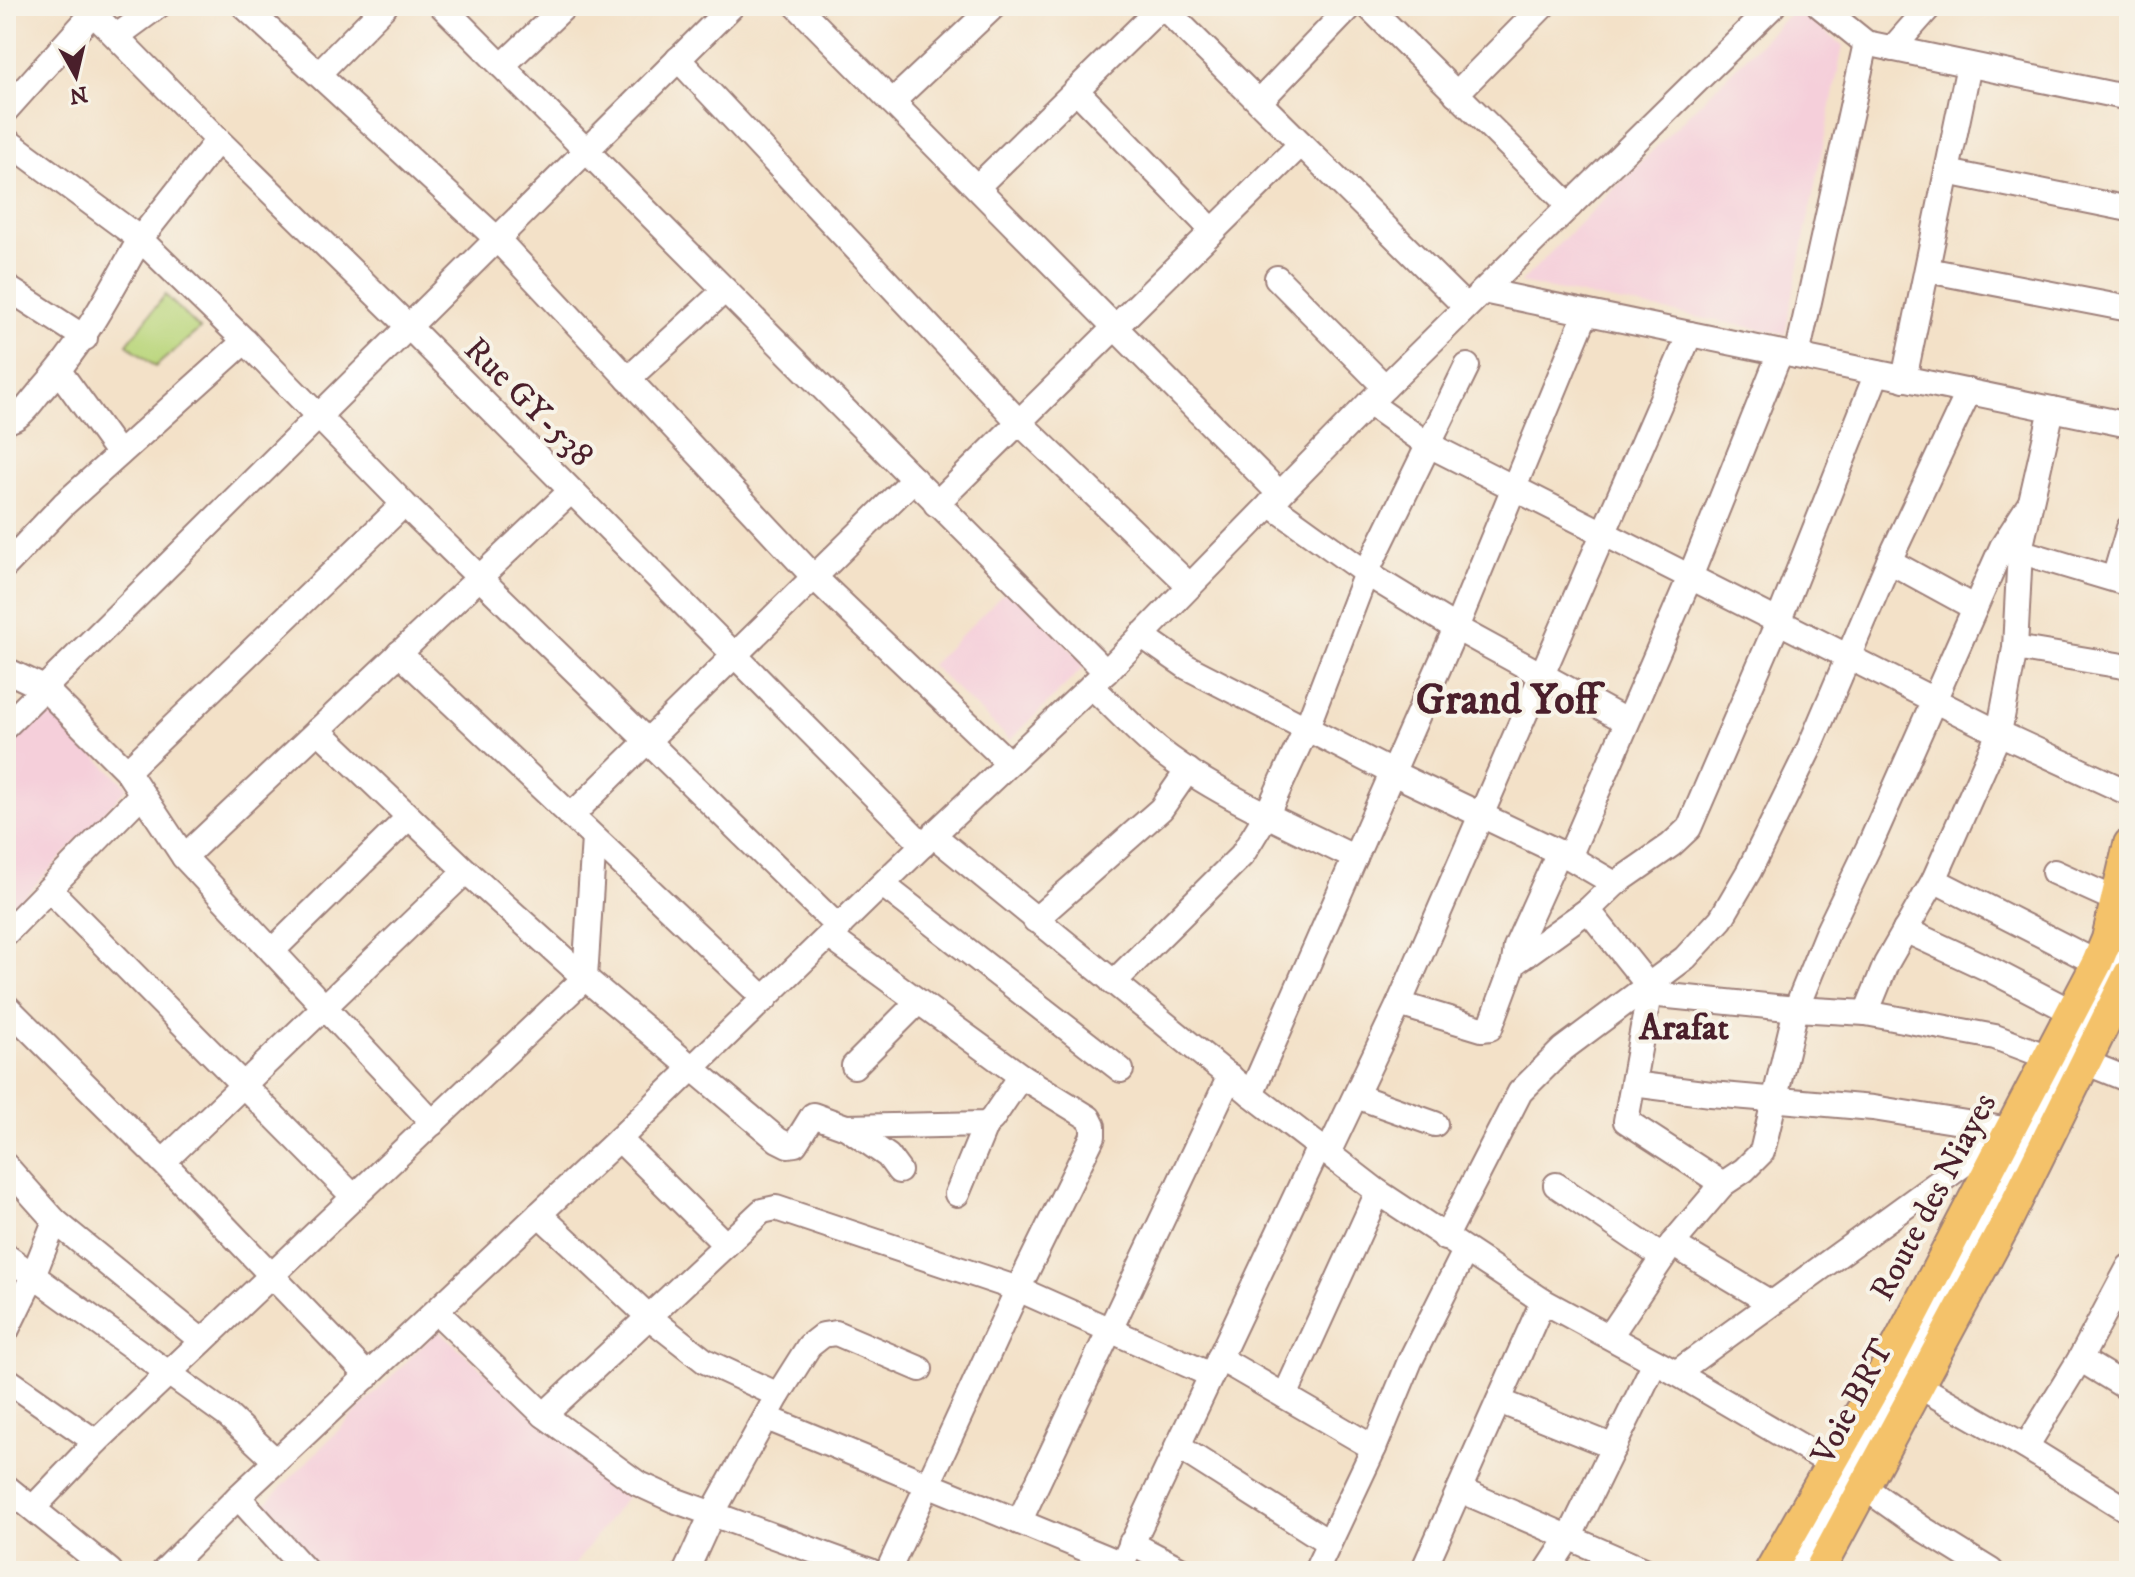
<svg xmlns="http://www.w3.org/2000/svg" width="2135" height="1577" font-family="'IM FELL DW Pica',serif">
	<rect width="100%" height="100%" fill="#f7f3e8"/>
	<filter id="ink" filterUnits="userSpaceOnUse"><feTurbulence type="fractalNoise" baseFrequency=".0125" numOctaves="2"/><feDisplacementMap in="SourceGraphic" scale="16" xChannelSelector="R" yChannelSelector="G"/><feConvolveMatrix kernelMatrix="1 2 1 2 8 2 1 2 1" color-interpolation-filters="sRGB"/></filter>
	<filter id="wash" filterUnits="userSpaceOnUse"><feTurbulence type="fractalNoise" baseFrequency=".006" numOctaves="4" result="noise"/><feDisplacementMap in="SourceGraphic" scale="32" xChannelSelector="R" yChannelSelector="G"/><feGaussianBlur stdDeviation="1.8" result="paint"/><feColorMatrix in="noise" values="0 0 0 0 0 0 0 0 0 0 0 0 0 0 0 0 0 1.4 0 .05"/><feComposite in="paint" operator="in"/></filter>
	<g filter="url(#wash)">
		<rect width="100%" height="100%" fill="#f3e1c8"/>
		<g fill="#f5cfda">
			<polygon points="1796,7 1843,46 1785,334 1520,283"/>
			<polygon points="1010,587 1086,665 1010,740 931,665"/>
			<polygon points="36,701 128,787 6,916 6,733"/>
			<polygon points="438,1330 626,1497 570,1571 310,1571 256,1513"/>
		</g>
		<polygon fill="#bad67c" stroke="#827a54" stroke-width="2" points="165,295 200,329 155,367 127,344"/>
	</g>
	<g filter="url(#ink)">
		<g fill="none" stroke-linecap="round" stroke-linejoin="round">
			<defs>
				<g id="minor">
					<polyline points="86,6 218,140 409,327 923,845"/>
					<polyline points="244,6 497,239 814,577 1009,763"/>
					<polyline points="442,6 1106,672"/>
					<polyline points="797,6 1280,494"/>
					<polyline points="1162,6 1466,307"/>
					<polyline points="1368,6 1570,206"/>
					<polyline points="1820,6 1866,43 2129,98"/>
					<polyline points="117,36 158,6"/>
					<polyline points="1892,49 1930,6"/>
					<polyline points="678,59 1019,422 1189,585"/>
					<polyline points="502,66 565,6"/>
					<polyline points="319,73 385,6"/>
					<polyline points="1076,90 1213,231"/>
					<polyline points="1456,94 1543,6"/>
					<polyline points="892,102 994,6"/>
					<polyline points="1259,102 1351,6"/>
					<polyline points="6,110 93,13"/>
					<polyline points="6,140 140,239 218,140"/>
					<polyline points="1947,172 2129,209"/>
					<polyline points="977,187 1162,6"/>
					<polyline points="1927,270 2129,309"/>
					<polyline points="1277,278 1385,387"/>
					<polyline points="6,287 85,338"/>
					<polyline points="1483,291 2129,425"/>
					<polyline points="1797,356 1866,43"/>
					<polyline points="59,371 119,454"/>
					<polyline points="628,379 725,290"/>
					<polyline points="1904,379 1969,65"/>
					<polyline points="1369,403 1427,444 1999,733 2129,793"/>
					<path d="M6,421C20,419 29,405 38,394C83,345 108,296 140,239L245,341"/>
					<polyline points="936,504 1301,144"/>
					<polyline points="1270,504 1366,573 1456,628 1626,721"/>
					<polyline points="2005,547 2129,584"/>
					<polyline points="1889,561 1975,608"/>
					<polyline points="6,565 64,504 245,341 404,504 839,928"/>
					<polyline points="2114,579 2129,528"/>
					<polyline points="1141,635 1187,667 1393,773 1569,857 1615,884"/>
					<polyline points="2015,648 2129,667"/>
					<polyline points="399,653 765,999"/>
					<polyline points="6,670 44,688 127,771 184,857 433,1123"/>
					<path d="M1091,686C1114,707 1135,730 1159,750C1213,793 1293,827 1355,858"/>
					<polyline points="6,726 732,6"/>
					<polyline points="318,730 466,871 585,978 778,1140 788,1145 795,1144 813,1115 846,1127 986,1124 992,1119 1021,1076"/>
					<polyline points="127,771 404,504"/>
					<polyline points="571,816 914,479"/>
					<polyline points="933,835 1251,1094 1378,1192 1543,1301 1676,1373 1830,1463 1923,1529 1991,1571"/>
					<polyline points="184,857 571,491"/>
					<polyline points="1569,857 1690,577 1780,353"/>
					<polyline points="2054,872 2116,900"/>
					<polyline points="1934,880 2097,963"/>
					<polyline points="883,885 1121,1070"/>
					<polyline points="49,889 354,1197"/>
					<polyline points="1588,910 1648,985 1649,994 1626,1121 1723,1184"/>
					<polyline points="1035,920 1161,809 1188,770"/>
					<polyline points="1905,930 1991,970 2072,1012"/>
					<polyline points="6,933 142,794"/>
					<polyline points="830,937 1021,1076 1089,1118 1093,1126 1093,1136 1018,1289 888,1571"/>
					<polyline points="272,951 409,817"/>
					<polyline points="2118,953 2129,912"/>
					<polyline points="1514,963 1516,947 1559,852"/>
					<polyline points="1113,983 1242,855 1267,814 1307,727 1366,573 1467,366"/>
					<polyline points="1649,994 1796,1009 1866,1013 1995,1037 2048,1057"/>
					<polyline points="1399,1004 1482,1029 1490,1028 1514,963 1588,910 1615,884 1671,845 1689,828 1778,622 1877,373"/>
					<polyline points="6,1006 163,1162 368,1376"/>
					<polyline points="1866,1013 1886,964 1934,880 1999,733 2015,648 2020,550 2052,409"/>
					<polyline points="2087,1063 2129,1080"/>
					<polyline points="854,1066 918,1002"/>
					<polyline points="1633,1084 1711,1094 1873,1108 2010,1130"/>
					<polyline points="1251,1094 1456,628 1586,313"/>
					<polyline points="1356,1096 1435,1124"/>
					<polyline points="846,1127 888,1156 899,1171"/>
					<polyline points="619,1139 726,1245"/>
					<polyline points="1328,1153 1399,1004 1690,334"/>
					<polyline points="163,1162 466,871"/>
					<polyline points="6,1166 55,1221 202,1341"/>
					<polyline points="1556,1185 1662,1257"/>
					<polyline points="957,1194 986,1124"/>
					<polyline points="539,1214 649,1317 705,1361 778,1395"/>
					<polyline points="1445,1238 1520,1092 1563,1049 1685,958 1721,919 1749,871 1808,751 1889,561 1969,391"/>
					<polyline points="1672,1244 1771,1303"/>
					<polyline points="6,1256 228,1416 276,1461"/>
					<polyline points="437,1312 544,1415 637,1483 674,1500 870,1571"/>
					<polyline points="6,1331 33,1276 55,1221"/>
					<polyline points="1610,1336 1672,1244 1723,1184 1744,1170 1762,1152 1796,1009 1827,933 1872,840 2002,547 2029,505"/>
					<polyline points="1219,1358 1374,1448"/>
					<polyline points="2080,1359 2129,1389"/>
					<polyline points="1676,1373 2008,1132"/>
					<polyline points="6,1379 96,1442"/>
					<polyline points="1919,1386 2026,1447 2129,1511"/>
					<polyline points="1285,1396 1378,1192"/>
					<polyline points="1499,1401 1614,1447"/>
					<polyline points="544,1415 762,1211 776,1208 1018,1289 1211,1375"/>
					<polyline points="767,1418 1122,1564"/>
					<polyline points="1177,1446 1328,1542"/>
					<polyline points="2026,1447 2080,1359 2129,1267"/>
					<polyline points="6,1487 110,1571"/>
					<polyline points="1460,1490 1646,1571"/>
					<polyline points="238,1497 306,1571"/>
					<polyline points="33,1508 96,1442 585,978 594,838"/>
					<polyline points="1019,1522 1230,1076"/>
					<polyline points="1131,1543 1184,1571"/>
					<polyline points="164,1571 238,1497 619,1139 933,835 1106,672 1369,403 1773,6"/>
					<polyline points="686,1571 713,1512 778,1395 809,1346 823,1335 836,1333 920,1369"/>
					<polyline points="1119,1571 1319,1147"/>
					<polyline points="1316,1571 1374,1448 1410,1361 1465,1251"/>
					<polyline points="1423,1571 1543,1301"/>
					<polyline points="1547,1571 1570,1536 1655,1362"/>
					<polyline points="1799,1571 1978,1235 2129,938"/>
				</g>
				<g id="major">
					<polyline points="1770,1571 1886,1367 2097,963 2107,939 2129,844"/>
					<polyline points="1819,1571 2005,1225 2129,974"/>
				</g>
			</defs>
			<use href="#minor" stroke="#9e807a" stroke-width="28"/>
			<use href="#major" stroke="#9e807a" stroke-width="34"/>
			<use href="#minor" stroke="#fff" stroke-width="24"/>
			<use href="#major" stroke="#f4c26a" stroke-width="30"/>
		</g>
	</g>
	<g text-anchor="middle" stroke-width="8" stroke-linejoin="round" paint-order="stroke">
		<g font-size="34" fill="#4a1f2b" stroke="#f7f3e8">
			<text transform="translate(530 401) rotate(45)" y="12">Rue GY-538</text>
			<text transform="translate(1932 1196) rotate(-62)" y="12">Route des Niayes</text>
			<text transform="translate(1851 1401) rotate(-62)" y="12">Voie BRT</text>
		</g>
		<g font-size="36" font-weight="bold" fill="#4a1f2b" stroke="#f7f3e8">
			<text x="1684" y="1039">Arafat</text>
		</g>
		<g font-size="42" font-weight="bold" fill="#4a1f2b" stroke="#f7f3e8">
			<text x="1507" y="713">Grand Yoff</text>
		</g>
	</g>
	<rect width="2135" height="1577" fill="none" stroke="#f7f3e8" stroke-width="32"/>
	<g transform="translate(76 76) rotate(172)" stroke="#f7f3e8" stroke-width="6" paint-order="stroke">
	<path d="M0-6L14 30L0 20L-14 30Z" fill="#4a1f2b"/>
	<text y="-12" font-size="22" font-weight="bold" text-anchor="middle" fill="#4a1f2b">N</text>
	</g>
</svg>
